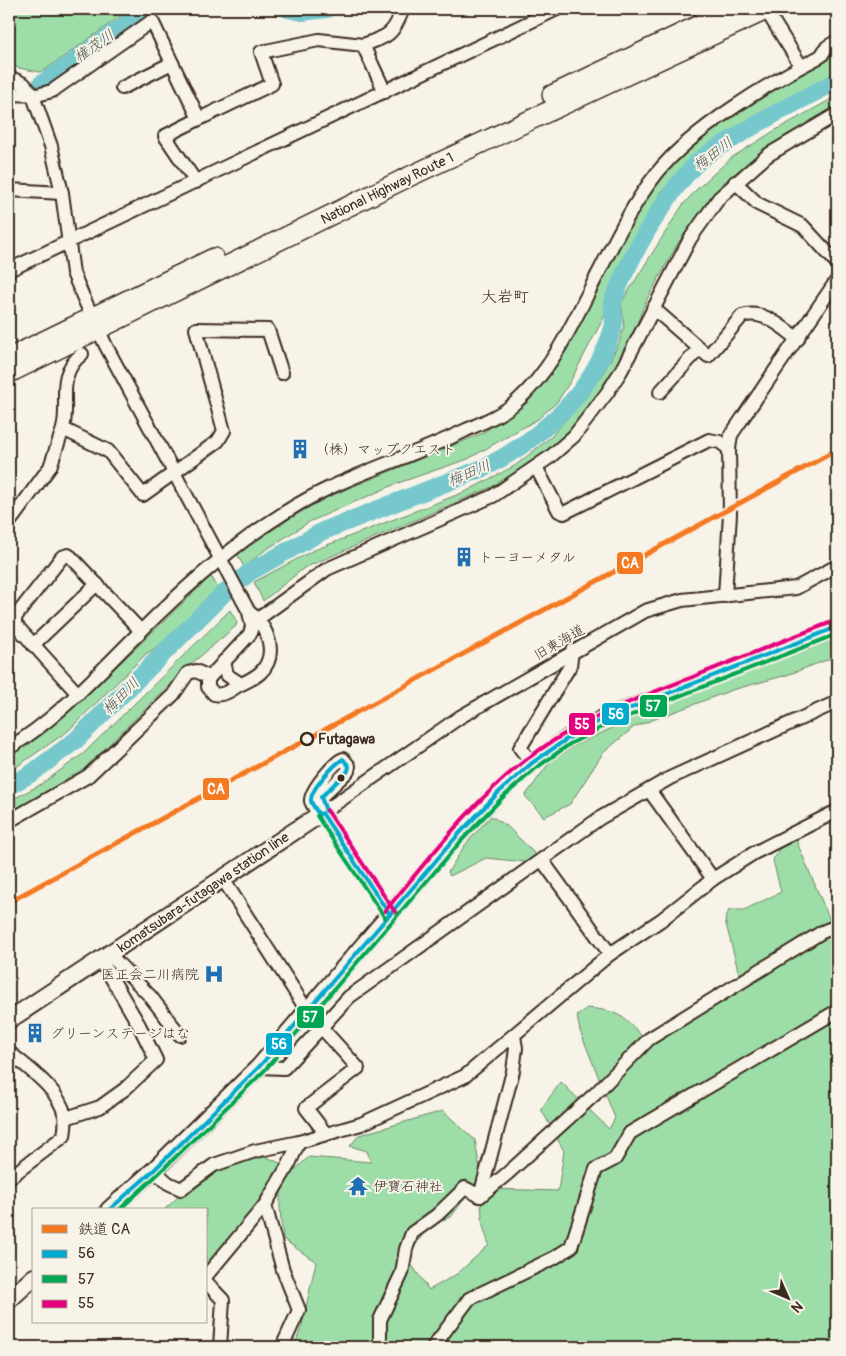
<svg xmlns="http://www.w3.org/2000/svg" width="846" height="1356" font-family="Pangolin,'Klee One',sans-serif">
	<rect width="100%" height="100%" fill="#f7f3e8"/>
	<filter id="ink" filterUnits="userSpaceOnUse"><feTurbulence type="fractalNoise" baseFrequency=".02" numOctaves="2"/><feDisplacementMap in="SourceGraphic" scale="10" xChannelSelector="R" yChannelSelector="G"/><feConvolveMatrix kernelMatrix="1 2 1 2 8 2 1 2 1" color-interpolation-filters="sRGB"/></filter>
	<g filter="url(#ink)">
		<g fill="#9ddea8" stroke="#6c8463">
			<polygon points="9,9 131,9 45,70 39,72 9,66"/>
			<polygon points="837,47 837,76 825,83 784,100 738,126 708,145 683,168 662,191 638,230 616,273 604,317 570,382 557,402 538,419 468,459 398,483 309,522 264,551 244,567 237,554 289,519 325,498 481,434 527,403 550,372 641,197 682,145"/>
			<polygon points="837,96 837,106 767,147 722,184 678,243 645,303 632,337 604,386 577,422 548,452 494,486 304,568 263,601 254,582 312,551 467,491 516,465 552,436 601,377 619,343 624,326 621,303 682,206 697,189 731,158 774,131"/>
			<path d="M211,576L218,588C192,609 174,638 146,654L68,731L9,772V754L38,737L70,711Z"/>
			<polygon points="230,610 237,622 236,626 190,665 82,771 9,815 9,801 40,785 83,754"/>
			<polygon points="837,638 837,656 787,675 732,690 634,727 603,753 570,804 544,817 525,796 555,755 648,711"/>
			<polygon points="491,816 507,826 537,856 525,862 486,858 450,876 448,872 465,845"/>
			<path d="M796,840L834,930L837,929V1347H294L302,1325L316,1262L283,1239C279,1196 273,1187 309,1157L371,1162L367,1151L350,1146L359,1135L443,1111L475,1140L481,1176L451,1217L429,1225L407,1258L429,1290L457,1274L489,1245L483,1226L481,1205L493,1189L558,1191L564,1151L541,1109L561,1082L609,1129L615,1118L580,1031L577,1016L587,1008C621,1011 625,1017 647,1042L733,988L739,974L725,920L729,910H744L781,892L773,860L780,847Z"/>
			<path d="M267,1157L284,1165L265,1199L206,1269V1210H164L181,1194H189C219,1167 226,1162 267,1157Z"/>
		</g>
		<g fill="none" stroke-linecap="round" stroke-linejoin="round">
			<g stroke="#77c8cd" stroke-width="18">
				<polyline points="288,9 302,12 327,9"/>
				<polyline points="41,84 148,9"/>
				<path d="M9,786L32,773L76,740L222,595L250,572L323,531L486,467C543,437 594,392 613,328C616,318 610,307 614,298C631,255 660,204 691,169C703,155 719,147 734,138C767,117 802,99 837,81"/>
			</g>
			<defs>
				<g id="minor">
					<polyline points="700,9 710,28"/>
					<polyline points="766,10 801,66"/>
					<path d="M363,45C389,36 393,35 403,9"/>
					<path d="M9,77L24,84L32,93L51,146L62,193L73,273L84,299L106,346L249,612L252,626L250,634L208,679V687L214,694C224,696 231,690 239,685C246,682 254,678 260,673C279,655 268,626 249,612"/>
					<polyline points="122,88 172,63"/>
					<polyline points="9,94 37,95 52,91 152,21 199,119 272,84 261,52 319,40 363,45 385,92"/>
					<polyline points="196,182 165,136 199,119"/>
					<polyline points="735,182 758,204 803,226 837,263"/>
					<polyline points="9,190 62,193"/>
					<polyline points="9,270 557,9"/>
					<path d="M653,308L708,356L742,316C763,309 782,327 798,339"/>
					<path d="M82,354C55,375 70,401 63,429L108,451L143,495L218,441L224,431L196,329L268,330L282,373"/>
					<polyline points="660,392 699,349"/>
					<polyline points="536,467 559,511 564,513 709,440 720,442 729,449"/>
					<polyline points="9,523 50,467 63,429"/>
					<polyline points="725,596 730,514 729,449 731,435 837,280"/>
					<polyline points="258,619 327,569 493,496 550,457 574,436 607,393 621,371 690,239 719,198 768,155 837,114"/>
					<polyline points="33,645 97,584"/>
					<polyline points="224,661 227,675 241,684"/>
					<polyline points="78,694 14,623 16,616 62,557 68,555 71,557 141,631"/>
					<path d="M9,748C60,717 98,673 140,632C184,588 231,546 284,513C339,477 405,460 464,431C481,423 502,415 516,402C556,367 577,313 601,268C617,236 634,202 657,173C693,128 769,83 821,56L827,47L837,41"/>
					<polyline points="532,763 520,748 570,666 572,651"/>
					<polyline points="649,790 713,879"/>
					<path d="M319,815C317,811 312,805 311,801C310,791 335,762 343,759L349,766L348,771L321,797V802L326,811"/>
					<polyline points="9,821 88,776 173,695 188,673 196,671 209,677"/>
					<polyline points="542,860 610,954"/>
					<polyline points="223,879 308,1012"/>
					<polyline points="390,915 322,813 460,717 645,611 682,600 796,588 837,566"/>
					<polyline points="109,954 150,996 180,1035"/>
					<polyline points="321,1027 358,1068 306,1108 326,1134"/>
					<path d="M9,1052C29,1069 59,1089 65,1116C66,1122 65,1130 64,1136L9,1178"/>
					<polyline points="259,1067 284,1068 349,997 600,818 670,778 837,702"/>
					<polyline points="66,1118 100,1107 125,1089 156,1060 139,1025 101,960"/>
					<polyline points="154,1170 168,1183 181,1189 214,1165 255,1151 299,1142 361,1124 465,1076 610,954 661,920 713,879 754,853 837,811"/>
					<polyline points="480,1196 508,1173 595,1094 649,1039 822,932 837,926"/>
					<polyline points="480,1196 513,1071 516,1048 514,1036"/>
					<polyline points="206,1276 265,1205"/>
					<polyline points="206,1282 223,1300 220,1347"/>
					<polyline points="282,1347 299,1310 283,1270 265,1205 289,1164 299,1142"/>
					<polyline points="380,1347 380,1320 402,1273 406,1249 412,1233 437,1215 465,1188 480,1196"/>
					<polyline points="433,1347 469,1299 554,1258 571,1247 596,1169 615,1159 630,1133 837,1011"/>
				</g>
				<g id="major">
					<polyline points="9,1020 322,813"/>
					<polyline points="109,1210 154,1170 259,1067 457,836 498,793 532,763 567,739 603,719 837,627"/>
					<polyline points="9,1300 34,1277"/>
				</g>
				<g id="highway">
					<polyline points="552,95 733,9"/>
					<polyline points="9,358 214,258"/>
					<polyline points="9,373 404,179 768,9"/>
				</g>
			</defs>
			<use href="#minor" stroke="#3b2a1e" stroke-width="16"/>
			<use href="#major" stroke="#3b2a1e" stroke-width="20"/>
			<use href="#highway" stroke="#3b2a1e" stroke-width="22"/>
			<use href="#minor" stroke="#f7f3e8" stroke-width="12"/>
			<use href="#major" stroke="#f7f3e8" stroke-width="16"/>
			<use href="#highway" stroke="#f7f3e8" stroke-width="19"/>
			<defs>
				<g id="bus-1">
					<polyline points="322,813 390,915"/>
					<path d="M319,815C317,811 312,805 311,801C310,789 334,765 343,759L349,766L348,771L321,797L326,811"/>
					<polyline points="109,1210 154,1170 259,1067 457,836 498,793 532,763 567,739 603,719 837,627"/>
				</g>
				<g id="bus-2">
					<polyline points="317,816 385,918"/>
					<polyline points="119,1210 158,1174 264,1071 462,840 502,798 536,768 570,744 606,725 837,634"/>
				</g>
				<g id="bus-3">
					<polyline points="327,810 395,912"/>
					<path d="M385,911C430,858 472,801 527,759C576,721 633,700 690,678C738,659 786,639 835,621"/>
				</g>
			</defs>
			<use href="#bus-1" stroke="#f7f3e8" stroke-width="8"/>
			<use href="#bus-2" stroke="#f7f3e8" stroke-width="8"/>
			<use href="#bus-3" stroke="#f7f3e8" stroke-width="8"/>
			<use href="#bus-1" stroke="#00a9ce" stroke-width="4"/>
			<use href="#bus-2" stroke="#00a651" stroke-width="4"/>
			<use href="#bus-3" stroke="#e5007d" stroke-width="4"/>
			<defs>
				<polyline id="rail-1" points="9,902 837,450"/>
			</defs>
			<use href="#rail-1" stroke="#f7f3e8" stroke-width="9"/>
			<use href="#rail-1" stroke="#f47921" stroke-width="5"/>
		</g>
	</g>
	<defs>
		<symbol id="building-bare" viewBox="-9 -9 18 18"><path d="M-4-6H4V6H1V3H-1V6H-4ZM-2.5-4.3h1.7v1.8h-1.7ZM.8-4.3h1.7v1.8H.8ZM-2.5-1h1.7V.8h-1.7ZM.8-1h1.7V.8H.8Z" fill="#1f6fb2" stroke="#f7f3e8" stroke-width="2.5" paint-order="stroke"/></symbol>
		<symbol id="hospital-bare" viewBox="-9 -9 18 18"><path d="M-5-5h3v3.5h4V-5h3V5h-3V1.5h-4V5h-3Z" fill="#1f6fb2" stroke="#f7f3e8" stroke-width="2.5" paint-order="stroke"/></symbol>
		<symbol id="temple-bare" viewBox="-9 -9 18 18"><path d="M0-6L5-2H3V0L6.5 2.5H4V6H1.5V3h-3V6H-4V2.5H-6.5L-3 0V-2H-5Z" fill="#1f6fb2" stroke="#f7f3e8" stroke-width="2.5" paint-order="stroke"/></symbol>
	</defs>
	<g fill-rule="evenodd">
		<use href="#building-bare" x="286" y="435" width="28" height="28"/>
		<use href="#building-bare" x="450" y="543" width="28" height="28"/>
		<use href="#hospital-bare" x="200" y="960" width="28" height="28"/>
		<use href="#building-bare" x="21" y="1019" width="28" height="28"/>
		<use href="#temple-bare" x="344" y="1172" width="28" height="28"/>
	</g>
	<circle fill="#f7f3e8" stroke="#3b2a1e" stroke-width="2.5" cx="307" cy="739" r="6"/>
	<circle fill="#3b2a1e" stroke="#f7f3e8" stroke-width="2" cx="341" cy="778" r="4.5"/>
	<g text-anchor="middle" stroke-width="4" stroke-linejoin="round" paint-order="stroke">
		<g font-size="14" fill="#3b2a1e" stroke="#f7f3e8">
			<text transform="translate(387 188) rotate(-26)" y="5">National Highway Route 1</text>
			<text transform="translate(559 642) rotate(-30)" y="5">旧東海道</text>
			<text transform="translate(203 892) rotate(-34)" y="5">komatsubara-futagawa station line</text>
		</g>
		<g font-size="14" fill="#3b2a1e" stroke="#f7f3e8" text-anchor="start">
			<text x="315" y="454">（株）マップクエスト</text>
			<text x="479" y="562">トーヨーメタル</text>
			<text x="199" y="979" text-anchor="end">医正会二川病院</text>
			<text x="50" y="1038">グリーンステージはな</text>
			<text x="373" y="1191">伊寶石神社</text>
		</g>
		<g font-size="14" font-weight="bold" fill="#3b2a1e" stroke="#f7f3e8" text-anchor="start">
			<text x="318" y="744">Futagawa</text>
		</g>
		<g font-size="15" font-style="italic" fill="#4d5953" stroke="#f7f3e8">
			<text transform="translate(94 46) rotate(-35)" y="5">権茂川</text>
			<text transform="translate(713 154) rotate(-37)" y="5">梅田川</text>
			<text transform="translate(469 473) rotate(-23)" y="5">梅田川</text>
			<text transform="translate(121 696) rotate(-45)" y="5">梅田川</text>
		</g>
		<g font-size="16" fill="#3b2a1e" stroke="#f7f3e8">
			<text x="505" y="302">大岩町</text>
		</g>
	</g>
	<g stroke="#f7f3e8" stroke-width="2">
		<rect x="616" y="551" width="28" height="24" rx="5" fill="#f47921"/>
		<rect x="639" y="694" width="29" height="24" rx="5" fill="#00a651"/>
		<rect x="601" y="702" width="29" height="24" rx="5" fill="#00a9ce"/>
		<rect x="568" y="712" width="28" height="24" rx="5" fill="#e5007d"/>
		<rect x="202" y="777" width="28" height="24" rx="5" fill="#f47921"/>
		<rect x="296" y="1005" width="29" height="24" rx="5" fill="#00a651"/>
		<rect x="265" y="1032" width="28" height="24" rx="5" fill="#00a9ce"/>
	</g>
	<g font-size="14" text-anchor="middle" font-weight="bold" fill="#fff">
		<text x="630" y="568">CA</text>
		<text x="653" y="711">57</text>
		<text x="616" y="719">56</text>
		<text x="582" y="729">55</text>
		<text x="216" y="794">CA</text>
		<text x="310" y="1022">57</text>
		<text x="279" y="1049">56</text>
	</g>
	<rect width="846" height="1356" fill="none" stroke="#f7f3e8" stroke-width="30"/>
	<rect x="15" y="15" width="816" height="1326" fill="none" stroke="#3b2a1e" stroke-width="2" filter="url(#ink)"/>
	<rect x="32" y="1208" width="175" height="115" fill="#f7f3e8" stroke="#aca397"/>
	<rect x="42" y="1225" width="25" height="8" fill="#f47921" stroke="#aca397"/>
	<text x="78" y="1234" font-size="15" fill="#3b2a1e">鉄道 CA</text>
	<rect x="42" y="1250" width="25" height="8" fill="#00a9ce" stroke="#aca397"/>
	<text x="78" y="1258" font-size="15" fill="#3b2a1e">56</text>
	<rect x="42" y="1275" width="25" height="8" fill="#00a651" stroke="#aca397"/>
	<text x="78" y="1284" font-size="15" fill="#3b2a1e">57</text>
	<rect x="42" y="1300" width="25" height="8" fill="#e5007d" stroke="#aca397"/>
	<text x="78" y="1308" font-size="15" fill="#3b2a1e">55</text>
	<g transform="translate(788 1298) rotate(135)" stroke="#f7f3e8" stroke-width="4" paint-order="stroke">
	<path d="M0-4L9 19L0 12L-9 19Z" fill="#3b2a1e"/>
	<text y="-8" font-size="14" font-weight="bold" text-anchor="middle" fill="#3b2a1e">N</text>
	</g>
</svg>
